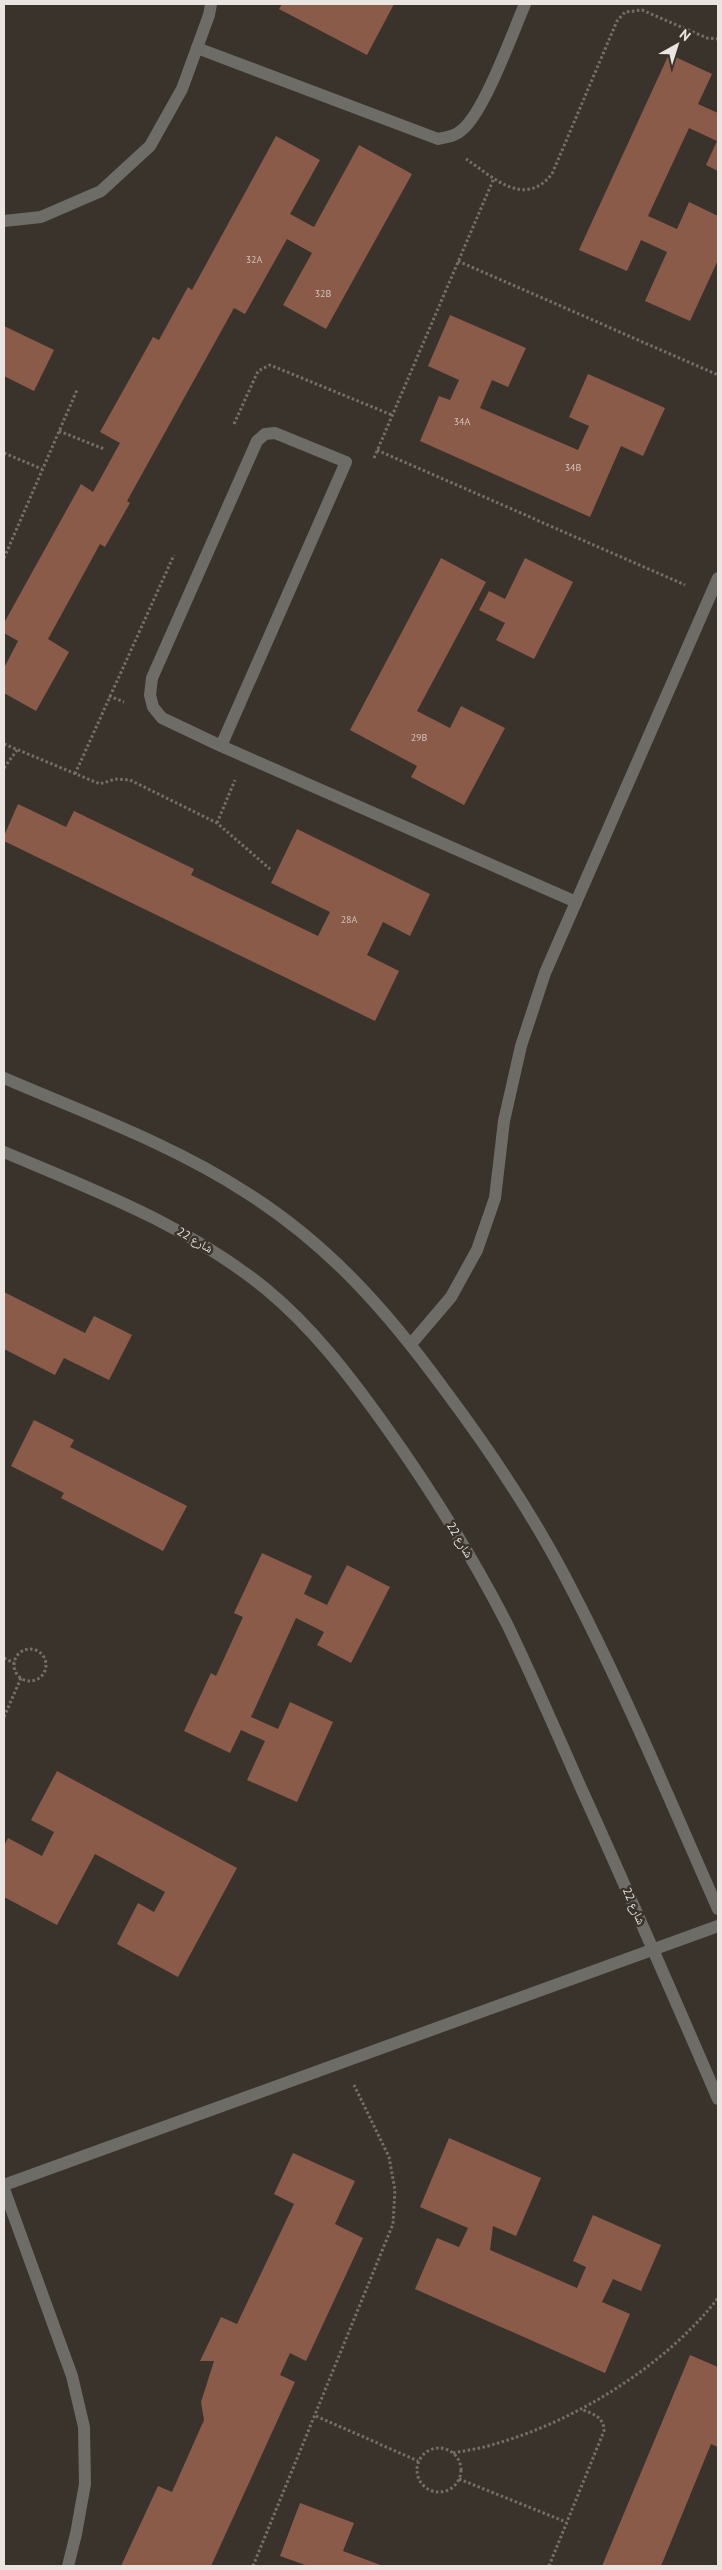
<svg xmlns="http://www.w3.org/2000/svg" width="722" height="2570" font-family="'PT Sans','Noto Naskh Arabic',sans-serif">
	<rect width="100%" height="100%" fill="#3a332c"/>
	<g fill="#8a5b49">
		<polygon points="282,4 394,4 367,55 279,9"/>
		<polygon points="669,54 712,74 698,104 718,113 718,171 706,165 717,141 689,128 648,216 677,229 689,202 718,216 718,260 690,321 645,301 667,252 641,240 627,271 579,250"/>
		<polygon points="276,136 320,160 290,214 314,227 359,145 412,174 326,329 283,305 312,253 287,239 245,314 234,308 127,501 130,503 105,547 100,544 48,639 69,652 36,711 4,693 4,668 18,641 4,633 4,623 81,484 93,492 120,443 100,432 153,337 159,340 188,287 192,290"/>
		<polygon points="450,315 526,348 508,387 492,380 480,408 578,450 589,426 569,417 588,374 665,408 643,456 621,446 590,517 420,441 439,396 450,400 459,380 428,366"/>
		<polygon points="4,326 54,350 34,391 4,376"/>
		<polygon points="441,558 486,582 417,711 450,728 461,706 505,728 464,805 411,777 417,766 350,730"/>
		<polygon points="525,558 573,582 534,659 496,640 505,623 479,610 489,591 505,599"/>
		<polygon points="18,804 66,827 74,811 194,869 191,875 318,936 330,912 271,883 297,829 430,894 410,936 383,922 367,955 399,971 375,1021 4,841 4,836"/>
		<polygon points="4,1292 85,1333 94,1316 132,1335 109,1380 64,1358 55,1375 4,1349"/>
		<polygon points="34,1420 74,1440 70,1447 187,1506 163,1551 61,1498 64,1493 11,1466"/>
		<polygon points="262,1553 312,1576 304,1594 327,1605 347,1565 390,1587 351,1663 317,1645 324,1632 296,1618 251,1717 278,1729 290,1702 333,1722 297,1802 247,1780 265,1741 241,1730 230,1753 184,1731 211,1673 216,1676 243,1617 234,1613"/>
		<polygon points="57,1771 237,1868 178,1977 117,1944 138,1903 154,1912 165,1892 95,1854 57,1925 4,1897 4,1846 8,1838 42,1856 54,1832 31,1820"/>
		<polygon points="449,2138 541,2178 516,2236 493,2226 490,2250 577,2288 586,2267 573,2261 593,2215 661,2245 641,2291 613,2279 602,2302 630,2314 605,2373 415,2289 437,2238 459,2247 468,2228 420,2207"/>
		<polygon points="293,2153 355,2181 335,2224 363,2238 306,2361 290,2353 280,2375 295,2382 211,2566 121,2566 158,2486 172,2492 204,2420 201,2402 214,2361 200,2361 221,2317 237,2324 294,2204 274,2194"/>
		<polygon points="690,2355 718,2367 718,2447 711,2444 661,2566 602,2566"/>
		<polygon points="300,2503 354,2523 343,2551 383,2566 308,2566 280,2556"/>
	</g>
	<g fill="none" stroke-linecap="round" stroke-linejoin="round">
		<g stroke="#756f69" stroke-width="3" stroke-dasharray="2.5 2.5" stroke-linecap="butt">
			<path d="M466,159C493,177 524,209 552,174L617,21L625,12L642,10L707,38L718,39"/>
			<polyline points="458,261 718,375"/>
			<polyline points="234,424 258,371 270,365 392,415"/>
			<polyline points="59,431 104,449"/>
			<polyline points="377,450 685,585"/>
			<polyline points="4,453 42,469"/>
			<polyline points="374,458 494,178"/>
			<polyline points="4,558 77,390"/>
			<polyline points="109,696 124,702"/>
			<polyline points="4,744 100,784 115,779 130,780 217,823 270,869"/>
			<polyline points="4,768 17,750"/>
			<polyline points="75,774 174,555"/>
			<polyline points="217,823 235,780"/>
			<circle cx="30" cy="1665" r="16"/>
			<polyline points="4,1658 14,1663"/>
			<polyline points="4,1717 21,1678"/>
			<polyline points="316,2416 418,2461"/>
			<circle cx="439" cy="2470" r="22"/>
			<path d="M453,2453C468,2450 484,2448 498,2443C578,2420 667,2364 718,2298"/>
			<polyline points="459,2479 566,2522"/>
			<polyline points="253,2566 393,2224 395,2190 389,2157 354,2085"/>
			<path d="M549,2566L604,2431C604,2416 592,2414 581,2409"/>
		</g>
		<path stroke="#6d6c67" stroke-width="12" d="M197,48L438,139C447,137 456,136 463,129C485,110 512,34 525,4"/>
		<g stroke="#6d6c67" stroke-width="12">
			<polyline points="4,221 41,217 101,191 150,146 182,89 209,15 211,4"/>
			<polyline points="221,746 346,462 275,433 265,434 257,441 152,678 150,695 153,707 162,718 221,746 576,902"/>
			<path d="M4,1078C85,1113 172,1144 247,1193C329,1245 387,1311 444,1389C492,1453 537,1521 573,1592C626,1695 671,1803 718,1909"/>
			<path d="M4,1152C96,1191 187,1225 266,1289C312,1327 349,1375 384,1424C429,1487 471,1554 507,1624C533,1678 557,1733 581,1788C628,1891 673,1995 718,2099"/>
			<polyline points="411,1344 451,1297 477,1250 495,1198 504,1121 521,1046 545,973 718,578"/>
			<polyline points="4,2185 718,1926"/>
			<polyline points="4,2189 72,2376 84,2427 85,2484 76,2534 68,2566"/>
		</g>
	</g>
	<g text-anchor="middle" stroke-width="5" stroke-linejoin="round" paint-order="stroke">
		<g font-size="10" fill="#d2c2ba">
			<text x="254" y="263">32A</text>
			<text x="323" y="297">32B</text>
			<text x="462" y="425">34A</text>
			<text x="573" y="471">34B</text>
			<text x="419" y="741">29B</text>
			<text x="349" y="923">28A</text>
		</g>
		<g font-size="12" fill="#eae5e0" stroke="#3a332c">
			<text transform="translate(195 1240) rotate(30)" y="4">شارع 22</text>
			<text transform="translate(460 1540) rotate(59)" y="4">شارع 22</text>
			<text transform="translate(634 1906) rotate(66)" y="4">شارع 22</text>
		</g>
	</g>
	<rect width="722" height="2570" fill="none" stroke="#eae5e0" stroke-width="10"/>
	<g transform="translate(677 45) rotate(39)" stroke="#3a332c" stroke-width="4" paint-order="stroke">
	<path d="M0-4L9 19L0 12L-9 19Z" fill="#eae5e0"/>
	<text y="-8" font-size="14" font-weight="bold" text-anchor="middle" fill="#eae5e0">N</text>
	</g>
</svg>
